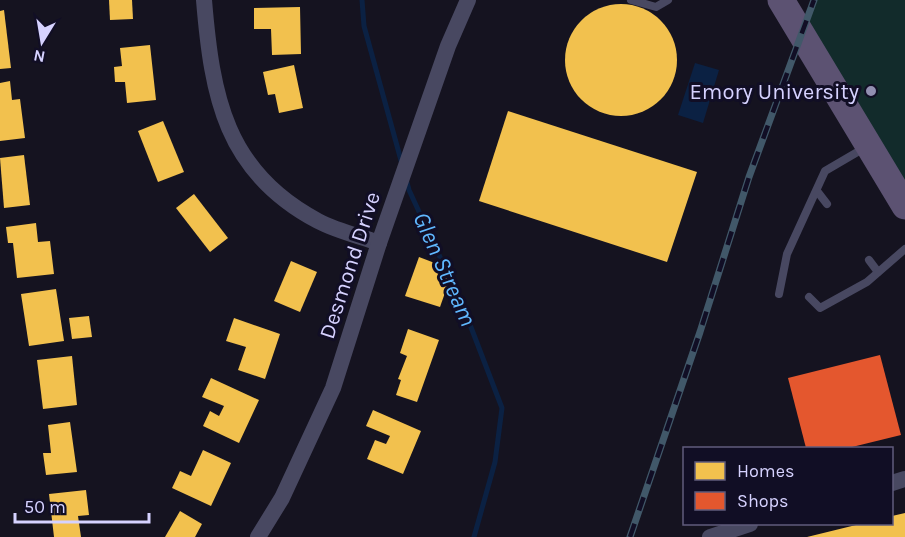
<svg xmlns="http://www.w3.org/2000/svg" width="905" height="537" font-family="Karla,sans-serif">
	<rect width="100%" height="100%" fill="#151320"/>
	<polygon fill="#122b2b" points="812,0 905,0 905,203 802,35"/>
	<polygon fill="#0b2143" points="695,63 719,70 703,123 678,115"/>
	<g fill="#f2c14e">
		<polygon points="109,0 132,0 133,19 110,20"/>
		<circle cx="621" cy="60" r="56"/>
		<polygon points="300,7 301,54 272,55 271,29 254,29 254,8"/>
		<polygon points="4,10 11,68 0,69 0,11"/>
		<polygon points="150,45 156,100 127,103 125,82 115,82 114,67 122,66 120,48"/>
		<polygon points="294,65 303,108 279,113 275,94 268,95 263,72"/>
		<polygon points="10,81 12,100 20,99 25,138 0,141 0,83"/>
		<polygon points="508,111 697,172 667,262 479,201"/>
		<polygon points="163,121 184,172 158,182 138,131"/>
		<polygon points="24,155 30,205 4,208 0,158"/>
		<polygon points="194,194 228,238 210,252 176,208"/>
		<polygon points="36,223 38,242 50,241 54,274 17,278 13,243 8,243 6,227"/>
		<polygon points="419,257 453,270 440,307 405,296"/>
		<polygon points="291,261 317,272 300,312 274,301"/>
		<polygon points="56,289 64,341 29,346 21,294"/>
		<polygon points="89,316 92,337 72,339 69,318"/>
		<polygon points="234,318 280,334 265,379 238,370 246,347 226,341"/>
		<polygon points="408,329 439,340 417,402 396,395 401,380 398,379 407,356 400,353"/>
		<polygon points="72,356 77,405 43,409 37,360"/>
		<polygon points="211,378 259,400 239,443 203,426 210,411 219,416 224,406 202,397"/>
		<polygon points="373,410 421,431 403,474 367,459 375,440 386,444 390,436 366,426"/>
		<polygon points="70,422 77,472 46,475 43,453 51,453 48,425"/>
		<polygon points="203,450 231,463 211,506 172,488 180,471 191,476"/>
		<polygon points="86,490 89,515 78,516 81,537 54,537 49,494"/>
		<polygon points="180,511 202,524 195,537 165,537"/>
		<polygon points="905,513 905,537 807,537 860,524 892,524 892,516"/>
	</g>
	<polygon fill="#e4572e" points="880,355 901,435 848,448 806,448 788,378"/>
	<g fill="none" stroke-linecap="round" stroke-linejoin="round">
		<g stroke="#0b2143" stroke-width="5">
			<polyline points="362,0 364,26 402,164"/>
			<polyline points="406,179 409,190 464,309 502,408 495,462 474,537"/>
		</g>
		<g stroke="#484861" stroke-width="8">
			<polyline points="631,0 656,7 668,0"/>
			<polyline points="817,191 827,204"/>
			<polyline points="869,260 878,272"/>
			<polyline points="779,294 787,254 825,171 866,147"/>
			<polyline points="809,297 820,308 867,282 905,249"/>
		</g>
		<g stroke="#484861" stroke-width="16">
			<path d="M204,0C212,96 225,172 318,221C337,231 359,236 379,243"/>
			<polyline points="892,483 905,479"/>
			<polyline points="258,537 282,498 333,388 379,243 448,46 468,0"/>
			<polyline points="710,537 750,524"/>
		</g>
		<polyline stroke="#5c5272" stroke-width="27" points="781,0 905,206"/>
		<defs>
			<polyline id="rail" points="630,537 700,332 749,177 814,0"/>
		</defs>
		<use href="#rail" stroke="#415869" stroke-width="7"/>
		<use href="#rail" stroke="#110e25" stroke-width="4.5" stroke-dasharray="14" stroke-linecap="butt"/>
	</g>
	<circle fill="#928fb1" stroke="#110e25" stroke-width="2" cx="871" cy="91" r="6"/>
	<g text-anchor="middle" stroke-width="6" stroke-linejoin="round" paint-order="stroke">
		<g font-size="22" fill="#d6d2ff" stroke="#110e25" text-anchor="end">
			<text x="859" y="99">Emory University</text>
		</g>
		<g font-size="22" fill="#d6d2ff" stroke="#110e25">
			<text transform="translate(349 265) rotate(-72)" y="8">Desmond Drive</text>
		</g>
		<g font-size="24" font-style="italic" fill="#60b8ff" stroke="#110e25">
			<text transform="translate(445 269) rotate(66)" y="8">Glen Stream</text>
		</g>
	</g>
	<rect x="683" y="447" width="210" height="78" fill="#110e25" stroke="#605c7c" stroke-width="1.5"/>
	<rect x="695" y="462" width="30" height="18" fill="#f2c14e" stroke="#605c7c" stroke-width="1.5"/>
	<text x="737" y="477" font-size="18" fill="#d6d2ff">Homes</text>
	<rect x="695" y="492" width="30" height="18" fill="#e4572e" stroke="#605c7c" stroke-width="1.5"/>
	<text x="737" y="507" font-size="18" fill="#d6d2ff">Shops</text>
	<g transform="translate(42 42) rotate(191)" stroke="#110e25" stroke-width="4.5" paint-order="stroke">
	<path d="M0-4.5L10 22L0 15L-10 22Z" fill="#d6d2ff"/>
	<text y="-9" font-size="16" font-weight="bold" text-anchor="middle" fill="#d6d2ff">N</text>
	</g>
	<path d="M15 513v9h134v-9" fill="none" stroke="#d6d2ff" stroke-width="3"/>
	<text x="24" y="513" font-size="18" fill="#d6d2ff" stroke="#110e25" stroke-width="4.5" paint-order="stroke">50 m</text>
</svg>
